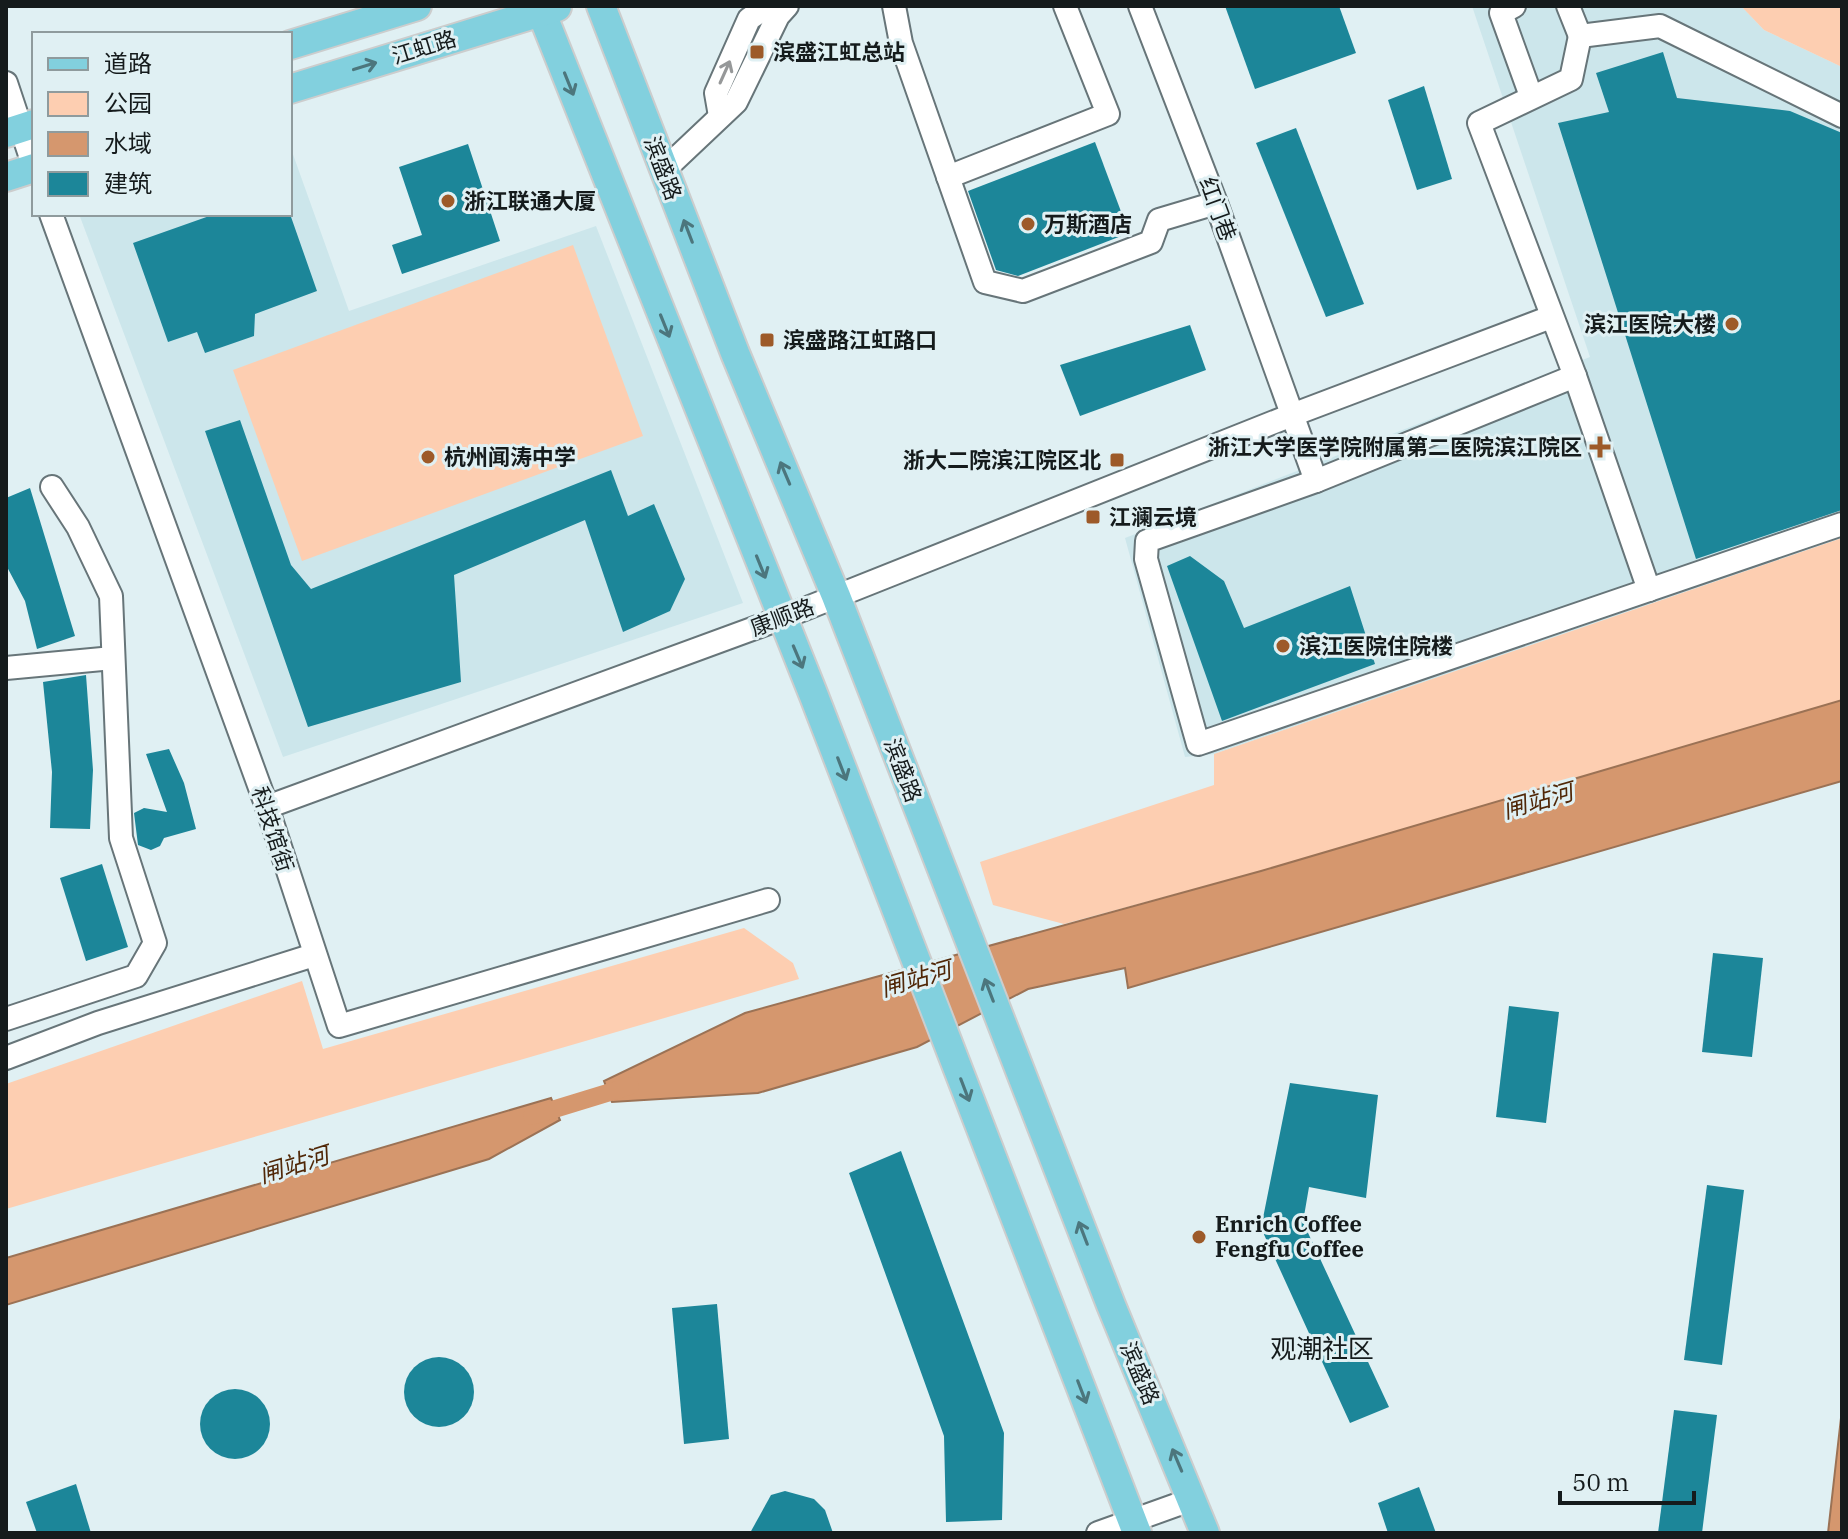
<svg xmlns="http://www.w3.org/2000/svg" width="1848" height="1539" font-family="'IBM Plex Serif','Noto Sans SC',serif">
	<rect width="100%" height="100%" fill="#e0f0f3"/>
	<g fill="#cce6eb">
		<polygon points="1472,6 1741,6 1764,30 1842,67 1842,538 1214,754 1185,757 1125,538 1590,357"/>
		<polygon points="290,146 349,311 596,226 743,603 283,757 79,214 290,214"/>
	</g>
	<g fill="#fdceb1">
		<polygon points="1741,6 1842,6 1842,67 1764,30"/>
		<polygon points="573,245 643,436 302,561 233,370"/>
		<polygon points="1842,538 1842,700 1261,871 1064,924 993,905 980,862 1214,785 1214,754"/>
		<polygon points="744,928 793,963 799,979 6,1209 6,1084 302,981 323,1049"/>
	</g>
	<g fill="#d5976e" stroke="#9b7255" stroke-width="2">
		<polygon points="1842,700 1842,781 1128,988 1125,968 1028,989 917,1047 758,1093 612,1102 604,1081 745,1013 1261,871"/>
		<polygon points="551,1098 560,1120 489,1159 6,1305 6,1258"/>
		<polygon points="1842,1409 1842,1533 1828,1533"/>
	</g>
	<g fill="none" stroke-linecap="round" stroke-linejoin="round">
		<polyline stroke="#d5976e" stroke-width="18" points="532,1116 630,1086"/>
	</g>
	<g fill="#1c8699">
		<polygon points="1225,6 1339,6 1356,53 1255,89"/>
		<polygon points="1663,52 1677,98 1790,111 1842,133 1842,510 1696,559 1558,123 1609,112 1596,73"/>
		<polygon points="1424,86 1452,179 1417,190 1388,100"/>
		<polygon points="1296,128 1364,304 1326,317 1256,143"/>
		<polygon points="1095,142 1129,233 1018,276 996,270 968,191"/>
		<polygon points="468,144 500,241 402,274 392,245 422,235 399,167"/>
		<polygon points="215,214 290,214 317,291 255,314 254,336 205,353 197,332 168,342 133,243"/>
		<polygon points="1190,325 1206,370 1080,416 1060,365"/>
		<polygon points="240,420 291,565 311,589 611,470 628,516 654,504 685,579 670,611 623,632 585,520 454,575 461,682 308,727 205,431"/>
		<polygon points="30,488 75,636 37,649 25,601 6,565 6,498"/>
		<polygon points="1190,556 1224,581 1244,628 1350,586 1375,664 1222,721 1167,566"/>
		<polygon points="86,675 93,770 90,829 50,828 52,772 43,682"/>
		<polygon points="169,749 184,783 196,829 164,838 160,846 151,850 138,845 134,813 144,808 167,812 146,754"/>
		<polygon points="102,864 128,947 86,961 60,878"/>
		<polygon points="1713,953 1763,958 1752,1057 1702,1052"/>
		<polygon points="1509,1006 1559,1012 1546,1123 1496,1117"/>
		<polygon points="1290,1083 1378,1095 1366,1198 1309,1187 1303,1222 1389,1407 1350,1423 1261,1228"/>
		<polygon points="901,1151 1004,1433 1002,1520 946,1522 944,1436 849,1173"/>
		<polygon points="1707,1185 1744,1190 1722,1365 1684,1360"/>
		<polygon points="717,1304 729,1439 684,1444 672,1308"/>
		<circle cx="439" cy="1392" r="35"/>
		<circle cx="235" cy="1424" r="35"/>
		<polygon points="1674,1410 1717,1415 1702,1533 1658,1533"/>
		<polygon points="76,1484 91,1533 37,1533 26,1502"/>
		<polygon points="1419,1487 1436,1533 1388,1533 1378,1503"/>
		<polygon points="785,1491 814,1499 825,1510 833,1533 750,1533 771,1495"/>
	</g>
	<g fill="none" stroke-linecap="round" stroke-linejoin="round">
		<defs>
			<g id="minor">
				<polyline points="894,6 901,43 985,282 1023,291 1151,242 1159,220 1216,203"/>
				<polyline points="1140,6 1216,203 1316,481 1147,541 1146,559 1198,744 1842,524"/>
				<polyline points="1514,6 1501,13 1531,96"/>
				<polyline points="1568,6 1580,36 1660,26 1842,116"/>
				<polyline points="1580,36 1571,79 1479,123 1575,376 1649,590"/>
				<polyline points="6,83 34,167"/>
				<polyline points="720,116 716,93 749,19 768,6"/>
				<polyline points="664,170 736,102 778,16 787,6"/>
				<polyline points="948,177 1108,114 1065,6"/>
				<polyline points="51,214 267,807 339,1026 768,900"/>
				<polyline points="1316,481 1575,376"/>
				<polyline points="6,668 113,658"/>
				<polyline points="267,807 782,618 1292,415 1551,317"/>
				<polyline points="6,1019 136,976 155,943 121,838 111,596 78,527 52,487"/>
				<polyline points="6,1058 98,1023 314,955"/>
				<polyline points="1098,1533 1193,1499"/>
			</g>
			<g id="major">
				<polyline points="539,6 814,696 1137,1533"/>
				<polyline points="601,6 735,353 836,596 1111,1305 1205,1533"/>
				<polyline points="290,45 417,6"/>
				<polyline points="290,89 557,7"/>
				<polyline points="6,133 34,124"/>
				<polyline points="6,177 34,168"/>
			</g>
		</defs>
		<use href="#minor" stroke="#677579" stroke-width="26"/>
		<use href="#major" stroke="#cccdcd" stroke-width="32"/>
		<use href="#minor" stroke="#fff" stroke-width="22"/>
		<use href="#major" stroke="#82d0de" stroke-width="28"/>
	</g>
	<defs><path id="oneway-shaft" d="M-6 0H5M1.5-3L5.5 0L1.5 3" fill="none" stroke-width="1.6" stroke-linecap="round" stroke-linejoin="round" transform="scale(2)"/></defs>
	<g stroke="#4c767d">
		<use href="#oneway-shaft" transform="translate(365 66) rotate(-17)"/>
		<use href="#oneway-shaft" transform="translate(569 84) rotate(68)"/>
		<use href="#oneway-shaft" transform="translate(688 231) rotate(-111)"/>
		<use href="#oneway-shaft" transform="translate(665 326) rotate(68)"/>
		<use href="#oneway-shaft" transform="translate(785 473) rotate(-113)"/>
		<use href="#oneway-shaft" transform="translate(761 567) rotate(68)"/>
		<use href="#oneway-shaft" transform="translate(798 657) rotate(67)"/>
		<use href="#oneway-shaft" transform="translate(842 769) rotate(69)"/>
		<use href="#oneway-shaft" transform="translate(989 990) rotate(-111)"/>
		<use href="#oneway-shaft" transform="translate(965 1090) rotate(69)"/>
		<use href="#oneway-shaft" transform="translate(1083 1233) rotate(-111)"/>
		<use href="#oneway-shaft" transform="translate(1082 1392) rotate(69)"/>
		<use href="#oneway-shaft" transform="translate(1177 1460) rotate(-113)"/>
	</g>
	<use stroke="#969899" href="#oneway-shaft" transform="translate(725 72) rotate(-66)"/>
	<g fill="#9d5a29" stroke="#e0f0f3" stroke-width="3">
		<rect x="749" y="44" width="16" height="16" rx="4"/>
		<circle cx="448" cy="201" r="8"/>
		<circle cx="1028" cy="224" r="8"/>
		<circle cx="1732" cy="324" r="8"/>
		<rect x="759" y="332" width="16" height="16" rx="4"/>
		<path d="M1596 435h8v8h8v8h-8v8h-8v-8h-8v-8h8z"/>
		<circle cx="428" cy="457" r="8"/>
		<rect x="1109" y="452" width="16" height="16" rx="4"/>
		<rect x="1085" y="509" width="16" height="16" rx="4"/>
		<circle cx="1283" cy="646" r="8"/>
		<circle cx="1199" cy="1237" r="8"/>
	</g>
	<g text-anchor="middle" stroke-width="6" stroke-linejoin="round" paint-order="stroke">
		<g font-size="22" fill="#151b1c" stroke="#e0f0f3">
			<text transform="translate(424 47) rotate(-17)" y="8">江虹路</text>
			<text transform="translate(663 168) rotate(69)" y="8">滨盛路</text>
			<text transform="translate(1218 209) rotate(70)" y="8">红门巷</text>
			<text transform="translate(782 617) rotate(-21)" y="8">康顺路</text>
			<text transform="translate(903 770) rotate(69)" y="8">滨盛路</text>
			<text transform="translate(273 829) rotate(72)" y="8">科技馆街</text>
			<text transform="translate(1140 1373) rotate(67)" y="8">滨盛路</text>
		</g>
		<g font-size="22" font-weight="bold" fill="#151b1c" stroke="#e0f0f3" text-anchor="start">
			<text x="773" y="60">滨盛江虹总站</text>
			<text x="464" y="209">浙江联通大厦</text>
			<text x="1044" y="232">万斯酒店</text>
			<text x="1716" y="332" text-anchor="end">滨江医院大楼</text>
			<text x="783" y="348">滨盛路江虹路口</text>
			<text x="1582" y="455" text-anchor="end">浙江大学医学院附属第二医院滨江院区</text>
			<text x="444" y="465">杭州闻涛中学</text>
			<text x="1101" y="468" text-anchor="end">浙大二院滨江院区北</text>
			<text x="1109" y="525">江澜云境</text>
			<text x="1299" y="654">滨江医院住院楼</text>
			<text x="1215" y="1232">Enrich Coffee<tspan x="1215" dy="25">Fengfu Coffee</tspan></text>
		</g>
		<g font-size="24" font-style="italic" fill="#502707" stroke="#e0f0f3">
			<text transform="translate(1538 801) rotate(-16)" y="8">闸站河</text>
			<text transform="translate(916 979) rotate(-16)" y="8">闸站河</text>
			<text transform="translate(294 1165) rotate(-17)" y="8">闸站河</text>
		</g>
		<g font-size="26" fill="#151b1c" stroke="#e0f0f3">
			<text x="1322" y="1358">观潮社区</text>
		</g>
	</g>
	<rect width="1848" height="1539" fill="none" stroke="#151b1c" stroke-width="16"/>
	<rect x="32" y="32" width="260" height="184" fill="#e0f0f3" stroke="#8f9b9d" stroke-width="2"/>
	<rect x="48" y="58" width="40" height="12" fill="#82d0de" stroke="#8f9b9d" stroke-width="2"/>
	<text x="104" y="72" font-size="24" fill="#151b1c">道路</text>
	<rect x="48" y="92" width="40" height="24" fill="#fdceb1" stroke="#8f9b9d" stroke-width="2"/>
	<text x="104" y="112" font-size="24" fill="#151b1c">公园</text>
	<rect x="48" y="132" width="40" height="24" fill="#d5976e" stroke="#8f9b9d" stroke-width="2"/>
	<text x="104" y="152" font-size="24" fill="#151b1c">水域</text>
	<rect x="48" y="172" width="40" height="24" fill="#1c8699" stroke="#8f9b9d" stroke-width="2"/>
	<text x="104" y="192" font-size="24" fill="#151b1c">建筑</text>
	<path d="M1560 1491v12h134v-12" fill="none" stroke="#151b1c" stroke-width="4"/>
	<text x="1572" y="1491" font-size="24" fill="#151b1c" stroke="#e0f0f3" stroke-width="6" paint-order="stroke">50 m</text>
</svg>
